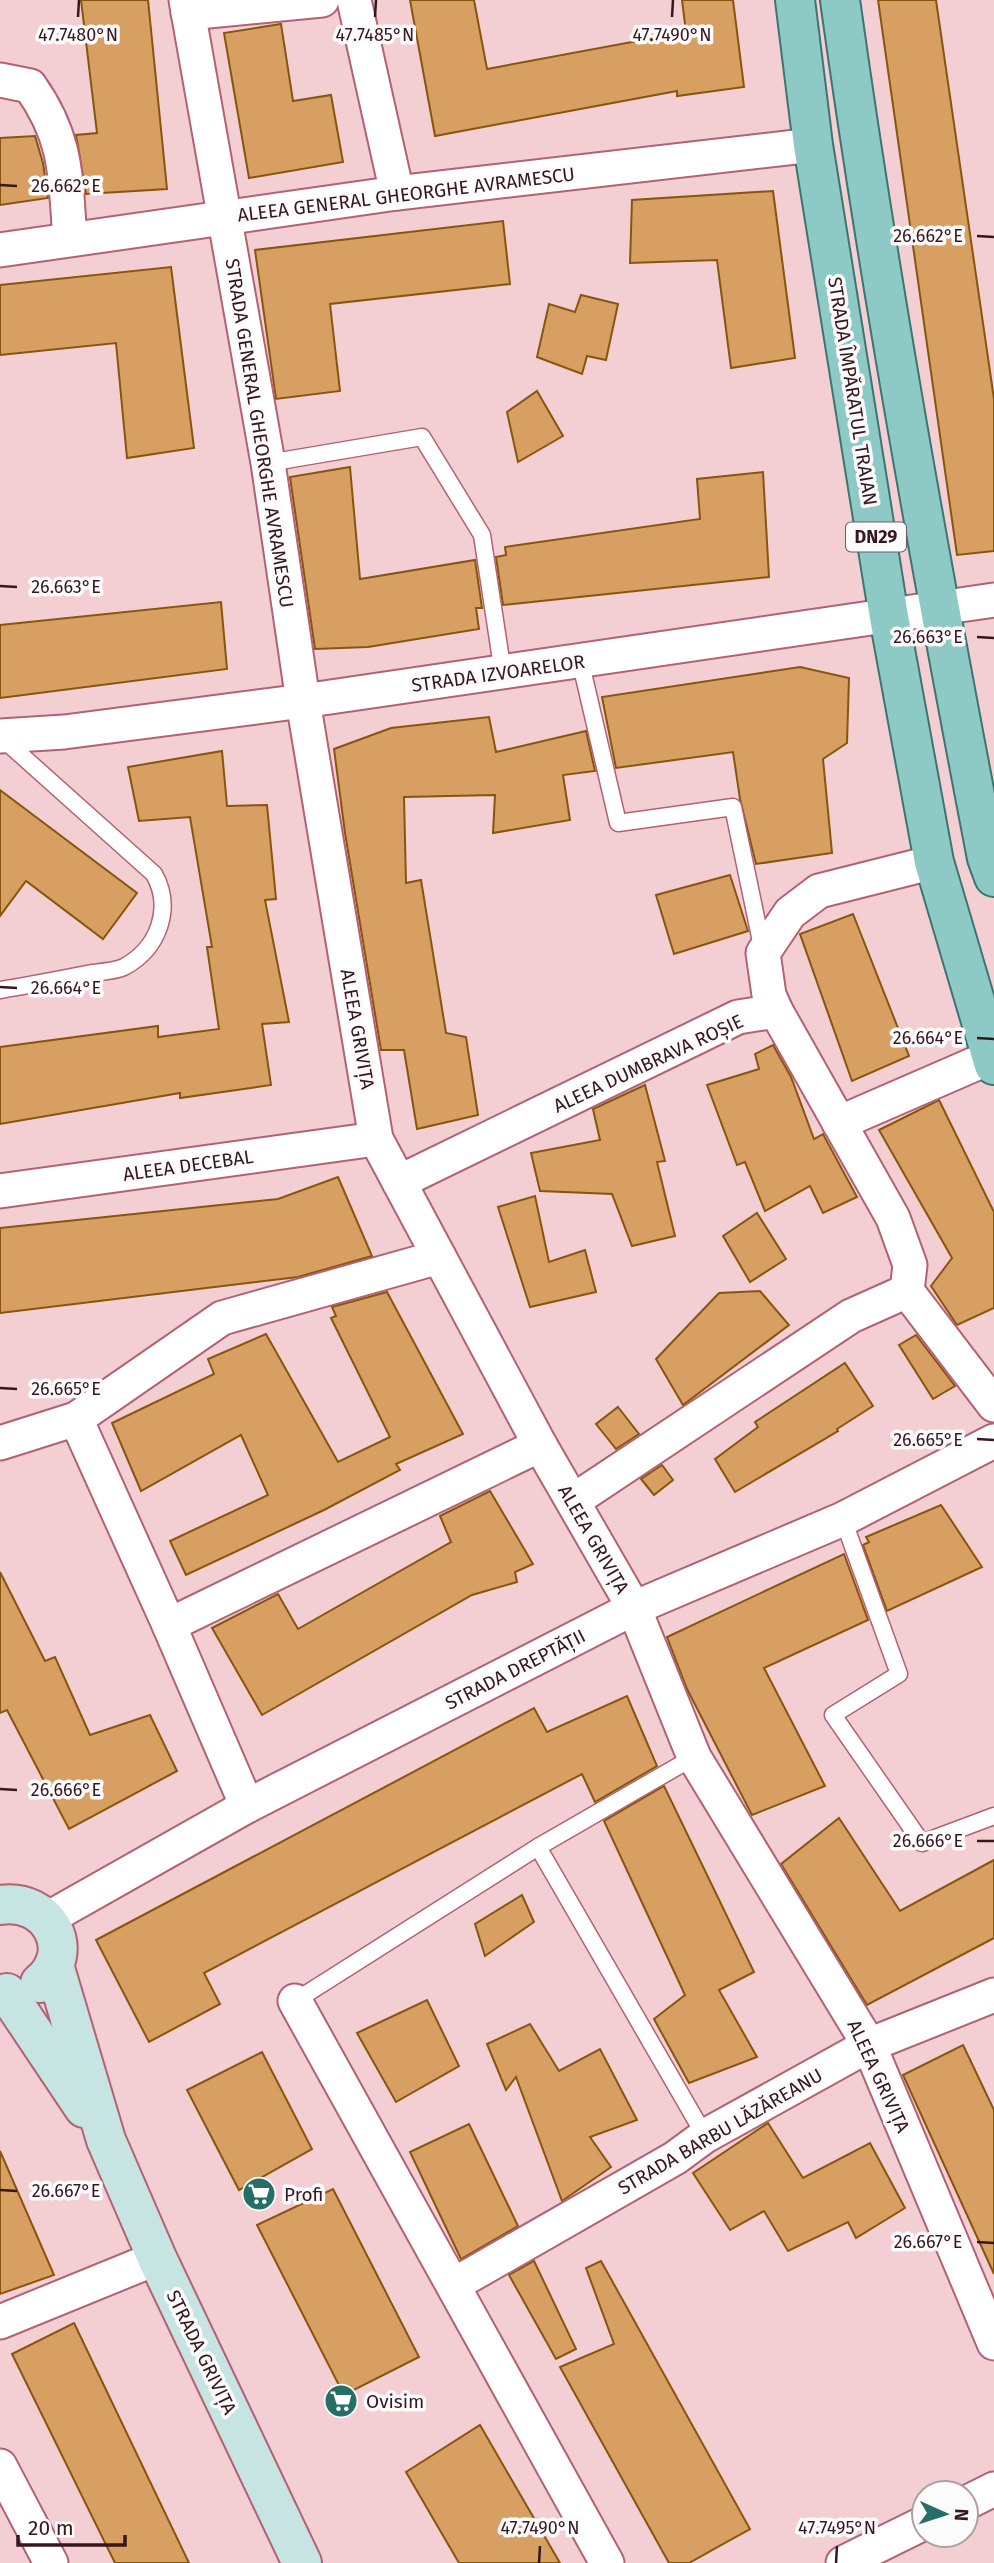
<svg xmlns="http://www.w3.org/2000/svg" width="994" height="2563" font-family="'Fira Sans',sans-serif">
	<rect width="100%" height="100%" fill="#f3cfd4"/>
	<g fill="#d79f61" stroke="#88550e" stroke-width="2">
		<polygon points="81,0 148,0 167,189 86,194 76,135 97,133"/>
		<polygon points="410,0 474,0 487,69 686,32 682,0 733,0 744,87 677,96 677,91 435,136"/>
		<polygon points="878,0 936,0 994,399 994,551 957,555"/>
		<polygon points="281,24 293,101 331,95 343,162 249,178 224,33"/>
		<polygon points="35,136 43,163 48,198 0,205 0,138"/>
		<polygon points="773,191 795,358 731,368 717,260 630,263 632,200"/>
		<polygon points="503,221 510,284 330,304 340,391 276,399 255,250"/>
		<polygon points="171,267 194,448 127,458 116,343 0,355 0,285"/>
		<polygon points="581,295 618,304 606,360 587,356 582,374 537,357 549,304 575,312"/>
		<polygon points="537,391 563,436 518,462 507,412"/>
		<polygon points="350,467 360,579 475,560 482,608 476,608 479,629 368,647 315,649 290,477"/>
		<polygon points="763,472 769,577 503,605 496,557 506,555 505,547 700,519 697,479"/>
		<polygon points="221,602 227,669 0,698 0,625"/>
		<polygon points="800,667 849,678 847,743 823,759 832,853 756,864 740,799 733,752 616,768 602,697"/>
		<polygon points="489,717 496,752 586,731 595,771 563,775 570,820 493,833 495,795 404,797 406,883 421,880 446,1033 466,1037 478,1115 417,1129 404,1050 381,1050 345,833 334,749 391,728"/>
		<polygon points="222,751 227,806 267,805 276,899 265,900 289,1022 262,1024 271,1085 180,1098 180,1093 0,1124 0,1047 158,1026 158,1037 219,1029 207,947 212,947 190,817 139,821 128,767"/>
		<polygon points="0,790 137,893 103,939 26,881 0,916"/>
		<polygon points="730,875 748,931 674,954 656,895"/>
		<polygon points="853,914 909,1056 852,1081 800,934"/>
		<polygon points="773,1045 791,1077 814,1139 823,1134 857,1197 823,1213 810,1186 765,1211 745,1162 737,1165 707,1085 759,1069 755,1054"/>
		<polygon points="645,1085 665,1161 657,1162 675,1236 632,1246 612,1194 540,1191 531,1153 600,1140 593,1109"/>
		<polygon points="939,1100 994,1212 994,1308 957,1325 931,1286 952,1258 879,1130"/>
		<polygon points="338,1177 372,1256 298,1277 0,1313 0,1228 278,1199"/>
		<polygon points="535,1196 549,1262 585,1250 596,1292 530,1307 498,1207"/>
		<polygon points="757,1213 786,1259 750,1282 723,1236"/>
		<polygon points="760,1291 789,1325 683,1405 656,1359 719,1293"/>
		<polygon points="387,1292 463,1434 396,1464 400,1470 324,1510 186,1575 170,1541 268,1495 241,1435 141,1491 112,1423 214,1374 208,1359 266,1334 338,1462 390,1437 331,1318 336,1316 332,1307"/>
		<polygon points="916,1335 955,1386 933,1399 899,1345"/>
		<polygon points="845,1363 873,1406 837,1429 838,1431 735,1492 715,1459 758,1427 755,1422"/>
		<polygon points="618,1407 639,1434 616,1449 596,1424"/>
		<polygon points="662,1465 673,1480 654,1495 641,1479"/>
		<polygon points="490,1491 533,1564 515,1572 517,1582 472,1595 262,1715 212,1628 278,1594 298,1629 451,1542 440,1516"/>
		<polygon points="941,1505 982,1567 887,1611 863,1545 869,1542 866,1537"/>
		<polygon points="844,1554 868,1620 764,1668 825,1786 752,1815 687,1689 667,1637"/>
		<polygon points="0,1572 45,1661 55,1657 90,1735 150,1715 177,1771 69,1829 7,1710 0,1713"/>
		<polygon points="627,1696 657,1766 595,1802 582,1774 204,1973 220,2004 149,2042 96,1940 534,1708 547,1732"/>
		<polygon points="664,1786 754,1972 719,1990 757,2057 689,2083 654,2019 685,1995 604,1821"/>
		<polygon points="839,1818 900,1911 994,1860 994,1938 867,2005 781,1864"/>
		<polygon points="522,1895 534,1922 485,1956 475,1924"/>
		<polygon points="427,2000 459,2066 396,2102 357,2033"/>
		<polygon points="530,2024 559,2071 600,2049 637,2120 590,2137 611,2167 562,2201 516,2077 506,2090 487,2044"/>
		<polygon points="963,2045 994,2110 994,2274 903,2075"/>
		<polygon points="262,2052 312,2149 239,2190 187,2090"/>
		<polygon points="768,2123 803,2178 870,2143 905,2208 856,2238 848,2222 788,2251 764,2211 730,2230 693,2173"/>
		<polygon points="469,2124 518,2226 461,2259 410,2152"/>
		<polygon points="0,2151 54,2275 0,2294"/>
		<polygon points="333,2189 419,2357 344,2395 257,2225"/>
		<polygon points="534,2261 576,2349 556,2359 509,2275"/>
		<polygon points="601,2261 750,2529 689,2563 669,2563 560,2367 614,2344 586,2268"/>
		<polygon points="74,2323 189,2563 115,2563 12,2354"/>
		<polygon points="480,2425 517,2489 560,2563 459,2563 406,2472"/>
	</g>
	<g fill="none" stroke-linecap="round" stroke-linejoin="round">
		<defs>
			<g id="lane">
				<polyline points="268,463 422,437 482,535 503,673"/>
				<polyline points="580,660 618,823 733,807 763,951"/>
				<path d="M0,990C31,985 61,979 92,973C101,972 115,971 124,967C159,948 173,908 154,874L2,738"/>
				<polyline points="843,1519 899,1674 833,1715 922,1843 994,1816"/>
				<polyline points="538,1847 705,2136"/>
				<polyline points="295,2001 538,1847 694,1757"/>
			</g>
			<g id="street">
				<polyline points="186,0 268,463 303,701 376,1139 540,1445 634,1608 694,1757 869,2045 994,2343"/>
				<polyline points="354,0 397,193"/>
				<polyline points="188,13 322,0"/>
				<path d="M0,80L30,86C68,140 65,176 70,239"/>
				<polyline points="0,250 397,193 813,145"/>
				<polyline points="0,736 64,732 303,701 994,600"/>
				<polyline points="839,1123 991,1057"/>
				<polyline points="399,1182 738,1017 776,1011 769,995 763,953 790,913 819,891 934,862"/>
				<polyline points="0,1191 376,1139"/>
				<polyline points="907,1291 994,1405"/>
				<polyline points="76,1419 169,1625"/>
				<polyline points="0,1443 76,1419 222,1318 439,1257"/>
				<polyline points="573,1501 851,1316 907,1291 910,1265 893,1218 776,1011"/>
				<polyline points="247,1806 169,1625 540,1445"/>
				<polyline points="47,1919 247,1806 634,1608 843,1519 994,1441"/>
				<polyline points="295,2001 607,2563"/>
				<polyline points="455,2284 675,2158 705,2136 869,2045 994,1995"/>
				<polyline points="0,2322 157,2258"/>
				<polyline points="0,2466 51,2563"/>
				<polyline points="966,2503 994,2489"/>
				<polyline points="843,2563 924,2523"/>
			</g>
			<g id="secondary">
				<path d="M0,1905C48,1897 79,1951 40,1983"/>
				<polyline points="54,1965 106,2140 157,2258 302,2563"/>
				<polyline points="7,1993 84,2108"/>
			</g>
			<g id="primary">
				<polyline points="795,0 813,145 889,617 934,862 994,1065"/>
				<path d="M840,0C880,287 932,573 987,858L994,877"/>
			</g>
		</defs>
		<use href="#lane" stroke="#b26272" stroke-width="19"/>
		<use href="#street" stroke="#b26272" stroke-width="37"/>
		<use href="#secondary" stroke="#b26272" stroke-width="42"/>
		<use href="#primary" stroke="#3e7471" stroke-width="42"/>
		<use href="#lane" stroke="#fff" stroke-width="16"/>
		<use href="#street" stroke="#fff" stroke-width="33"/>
		<use href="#secondary" stroke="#c6e4e2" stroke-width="38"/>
		<use href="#primary" stroke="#8dcac5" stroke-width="38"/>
	</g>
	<path fill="none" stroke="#37171e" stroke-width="2.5" d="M78,17L79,0M375,17L376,0M672,17L673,0M0,185L17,186M977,236L994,237M0,586L17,587M977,637L994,638M0,987L17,988M977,1038L994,1039M0,1388L17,1389M977,1439L994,1440M0,1789L17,1790M977,1841H994M0,2190L17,2191M977,2242L994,2243M539,2563L540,2546M836,2563L837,2546"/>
	<defs>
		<symbol id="supermarket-disc" viewBox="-11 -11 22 22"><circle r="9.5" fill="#266f69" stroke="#fbfbfb"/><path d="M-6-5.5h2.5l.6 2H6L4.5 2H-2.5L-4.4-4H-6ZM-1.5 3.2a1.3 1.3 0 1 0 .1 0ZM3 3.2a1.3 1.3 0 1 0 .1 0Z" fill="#fff"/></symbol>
	</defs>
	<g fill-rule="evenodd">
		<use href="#supermarket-disc" x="240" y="2175" width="38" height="38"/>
		<use href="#supermarket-disc" x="322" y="2382" width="38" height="38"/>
	</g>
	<g text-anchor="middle" stroke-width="7" stroke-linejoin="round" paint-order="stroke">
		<rect fill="#fbfbfb" stroke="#725b60" stroke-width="2" x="846" y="522.5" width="60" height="29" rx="5"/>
		<g font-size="18" font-weight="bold" fill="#37171e">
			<text x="876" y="543">DN29</text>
		</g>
		<g font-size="19" fill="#37171e" stroke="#fbfbfb">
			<text transform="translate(406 194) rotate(-7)" y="7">ALEEA GENERAL GHEORGHE AVRAMESCU</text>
			<text transform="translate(853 391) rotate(81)" y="7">STRADA ÎMPĂRATUL TRAIAN</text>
			<text transform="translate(260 433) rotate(81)" y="7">STRADA GENERAL GHEORGHE AVRAMESCU</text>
			<text transform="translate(498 673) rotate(-8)" y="7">STRADA IZVOARELOR</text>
			<text transform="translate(358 1029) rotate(80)" y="7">ALEEA GRIVIȚA</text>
			<text transform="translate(648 1063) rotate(-25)" y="7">ALEEA DUMBRAVA ROȘIE</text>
			<text transform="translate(188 1165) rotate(-8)" y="7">ALEEA DECEBAL</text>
			<text transform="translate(594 1539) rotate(60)" y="7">ALEEA GRIVIȚA</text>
			<text transform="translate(515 1669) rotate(-27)" y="7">STRADA DREPTĂȚII</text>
			<text transform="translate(879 2076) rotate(65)" y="7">ALEEA GRIVIȚA</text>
			<text transform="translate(720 2131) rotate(-30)" y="7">STRADA BARBU LĂZĂREANU</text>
			<text transform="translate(202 2352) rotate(64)" y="7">STRADA GRIVIȚA</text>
		</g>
		<g font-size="19" fill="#37171e" stroke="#fbfbfb" text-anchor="start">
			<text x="284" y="2201">Profi</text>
			<text x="366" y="2408">Ovisim</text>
		</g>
	</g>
	<g font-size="18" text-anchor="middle" fill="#37171e" stroke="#fbfbfb" stroke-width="7" stroke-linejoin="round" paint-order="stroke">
		<text x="78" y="41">47.7480°N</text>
		<text x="375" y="41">47.7485°N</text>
		<text x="672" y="41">47.7490°N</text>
		<text x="66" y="192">26.662°E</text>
		<text x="928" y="242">26.662°E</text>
		<text x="66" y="593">26.663°E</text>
		<text x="928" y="643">26.663°E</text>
		<text x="66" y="994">26.664°E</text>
		<text x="928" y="1044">26.664°E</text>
		<text x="66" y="1395">26.665°E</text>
		<text x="928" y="1446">26.665°E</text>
		<text x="66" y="1796">26.666°E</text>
		<text x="928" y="1847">26.666°E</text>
		<text x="66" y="2197">26.667°E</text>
		<text x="928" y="2248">26.667°E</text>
		<text x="540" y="2534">47.7490°N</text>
		<text x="837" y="2534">47.7495°N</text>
	</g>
	<g transform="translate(945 2514) rotate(93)"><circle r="33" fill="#fbfbfb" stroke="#ada0a3" stroke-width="2"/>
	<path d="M0-5L12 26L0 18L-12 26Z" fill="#266f69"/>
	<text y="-10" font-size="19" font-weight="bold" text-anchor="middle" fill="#37171e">N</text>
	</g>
	<path d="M18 2535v10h107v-10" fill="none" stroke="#37171e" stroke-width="3.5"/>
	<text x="28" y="2535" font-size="21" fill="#37171e" stroke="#fbfbfb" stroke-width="5" paint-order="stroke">20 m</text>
</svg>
